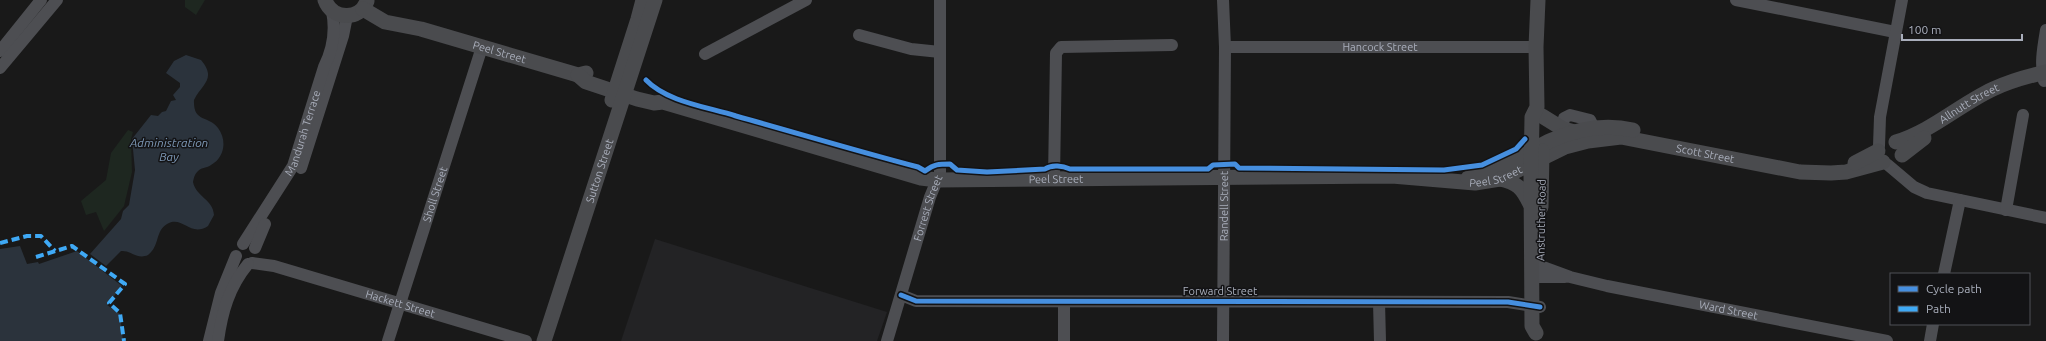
<svg xmlns="http://www.w3.org/2000/svg" width="2046" height="341" font-family="Ubuntu,sans-serif">
	<rect width="100%" height="100%" fill="#191919"/>
	<polygon fill="#232325" points="655,239 887,312 877,341 621,341"/>
	<g fill="#1e2720">
		<polygon points="185,0 205,0 196,15 185,7"/>
		<polygon points="128,130 133,132 131,139 132,172 124,206 104,231 96,212 86,215 81,201 106,180 111,153"/>
	</g>
	<g fill="#2b333c">
		<path d="M186,55L201,60C217,79 202,84 194,100C193,123 208,115 218,128C227,140 225,157 211,165C207,168 202,167 198,171C194,175 194,178 193,182C196,197 213,199 214,215L208,226C190,238 183,215 167,224C155,231 160,246 148,255C137,260 131,250 121,251L106,266L90,254L121,219L123,211L129,205L135,170L132,139L151,115L158,116L162,112L166,111L171,101L176,100L173,95L180,87V83L166,73L174,61Z"/>
		<polygon points="20,246 27,264 38,262 39,264 77,251 122,286 107,305 120,314 123,341 0,341 0,249"/>
	</g>
	<g fill="none" stroke-linecap="round" stroke-linejoin="round">
		<g stroke="#4d4e52" stroke-width="12">
			<polyline points="1736,0 1895,32"/>
			<polyline points="859,35 911,49 940,52"/>
			<path id="s1" d="M1225,47H1536"/>
			<polyline points="0,51 41,0"/>
			<polyline points="705,54 806,0"/>
			<polyline points="0,68 57,0"/>
			<path d="M2044,81C2040,63 2043,48 2046,30"/>
			<polyline points="1563,125 1564,118 1570,115 1590,120 1594,128"/>
			<polyline points="1879,146 1880,117 1902,0"/>
			<polyline points="1888,165 1914,187 1927,193 2046,218"/>
			<polyline points="301,168 343,36 347,16"/>
			<polyline points="1054,178 1056,53 1061,47 1172,45"/>
			<polyline points="2006,210 2023,115"/>
			<path id="s2" d="M243,244L293,166L324,67C333,49 336,31 332,11"/>
			<polyline points="255,248 265,224"/>
			<path id="s3" d="M252,263L274,266L526,341"/>
			<path id="s4" d="M1533,265L1540,266L1570,277L1607,286L1887,341"/>
			<polyline points="1944,274 1960,200"/>
			<polyline points="1533,277 1565,277"/>
			<polyline points="901,295 916,301 1508,302 1540,307"/>
			<polyline points="1064,302 1064,341"/>
			<polyline points="1379,302 1380,341"/>
			<polyline points="209,341 221,293 236,256"/>
			<path d="M218,341C222,312 229,287 248,264"/>
			<path id="s5" d="M388,341L482,47"/>
			<path id="s6" d="M887,341L930,197L940,173V0"/>
			<path id="s7" d="M1223,341L1225,47L1223,0"/>
			<polyline points="1930,341 1933,324"/>
		</g>
		<g stroke="#4a4b4e" stroke-width="15">
			<path d="M325,0C332,20 360,21 367,1"/>
			<path id="s8" d="M363,9L385,22L421,29L578,75L586,73"/>
			<path id="s9" d="M578,75L586,82L637,99L654,103L663,102L921,178L937,180L1392,176L1475,183L1500,179L1565,147L1588,141L1621,137L1800,172L1831,173L1846,172L1883,162"/>
			<polyline points="612,100 638,19 643,0"/>
			<polyline points="1542,116 1563,129 1575,132"/>
			<path id="s10" d="M1896,142C1932,131 1959,105 1993,89C2010,81 2028,76 2046,72"/>
			<polyline points="1902,155 1924,138"/>
			<polyline points="1855,163 1878,151"/>
			<path d="M1468,178C1484,172 1501,166 1517,159C1529,153 1540,145 1552,140C1577,129 1606,124 1633,130"/>
			<path d="M1500,179C1518,183 1522,188 1530,204"/>
			<polyline points="1541,207 1542,151"/>
			<polyline points="1536,333 1532,326 1531,176 1532,117 1537,107 1536,47 1538,0"/>
			<path id="s11" d="M544,341L655,0"/>
		</g>
		<g stroke="#3fa9f5" stroke-width="4" stroke-dasharray="8 4" stroke-linecap="butt">
			<polyline points="0,243 27,236 41,236 55,251"/>
			<polyline points="36,257 72,246 125,284 109,303 120,313 124,341"/>
		</g>
		<defs>
			<g id="cycleway">
				<path d="M646,80C667,102 708,107 736,116C797,133 857,151 918,167L925,171C934,164 939,164 950,164L957,170L987,172L1045,169C1052,164 1063,166 1070,169H1208L1213,165L1235,164L1239,168L1444,170L1482,165L1516,149L1525,139"/>
				<polyline points="901,295 916,301 1508,302 1540,307"/>
			</g>
		</defs>
		<use href="#cycleway" stroke="#131315" stroke-width="8"/>
		<use href="#cycleway" stroke="#468fdf" stroke-width="5"/>
	</g>
	<g text-anchor="middle" stroke-width="3" stroke-linejoin="round" paint-order="stroke">
		<g font-size="11" fill="#a9aebb" stroke="#131315">
			<text dy="4" stroke="none"><textPath href="#s1" startOffset="155">Hancock Street</textPath></text>
			<text dy="4" stroke="none"><textPath href="#s8" startOffset="144">Peel Street</textPath></text>
			<text dy="4" stroke="none"><textPath href="#s10" startOffset="83">Allnutt Street</textPath></text>
			<text dy="4" stroke="none"><textPath href="#s2" startOffset="127">Mandurah Terrace</textPath></text>
			<text dy="4" stroke="none"><textPath href="#s9" startOffset="1155">Scott Street</textPath></text>
			<text dy="4" stroke="none"><textPath href="#s11" startOffset="179">Sutton Street</textPath></text>
			<text dy="4" stroke="none"><textPath href="#s9" startOffset="936">Peel Street</textPath></text>
			<text dy="4" stroke="none"><textPath href="#s9" startOffset="495">Peel Street</textPath></text>
			<text dy="4" stroke="none"><textPath href="#s5" startOffset="154">Sholl Street</textPath></text>
			<text dy="4" stroke="none"><textPath href="#s7" startOffset="135">Randell Street</textPath></text>
			<text dy="4" stroke="none"><textPath href="#s6" startOffset="139">Forrest Street</textPath></text>
			<text transform="translate(1541 220) rotate(-89)" y="4">Anstruther Road</text>
			<text x="1220" y="295">Forward Street</text>
			<text dy="4" stroke="none"><textPath href="#s3" startOffset="154">Hackett Street</textPath></text>
			<text dy="4" stroke="none"><textPath href="#s4" startOffset="201">Ward Street</textPath></text>
		</g>
		<g font-size="12" font-style="italic" fill="#7f9ab8" stroke="#131315">
			<text x="169" y="147">Administration<tspan x="169" dy="14">Bay</tspan></text>
		</g>
	</g>
	<rect x="1890" y="273" width="140" height="52" fill="#131315" stroke="#4f5157"/>
	<rect x="1898" y="286" width="20" height="6" fill="#468fdf" stroke="#4f5157"/>
	<text x="1926" y="293" font-size="12" fill="#a9aebb">Cycle path</text>
	<rect x="1898" y="306" width="20" height="6" fill="#3fa9f5" stroke="#4f5157"/>
	<text x="1926" y="313" font-size="12" fill="#a9aebb">Path</text>
	<path d="M1902 34v6h120v-6" fill="none" stroke="#a9aebb" stroke-width="2"/>
	<text x="1908" y="34" font-size="12" fill="#a9aebb" stroke="#131315" stroke-width="3" paint-order="stroke">100 m</text>
</svg>
